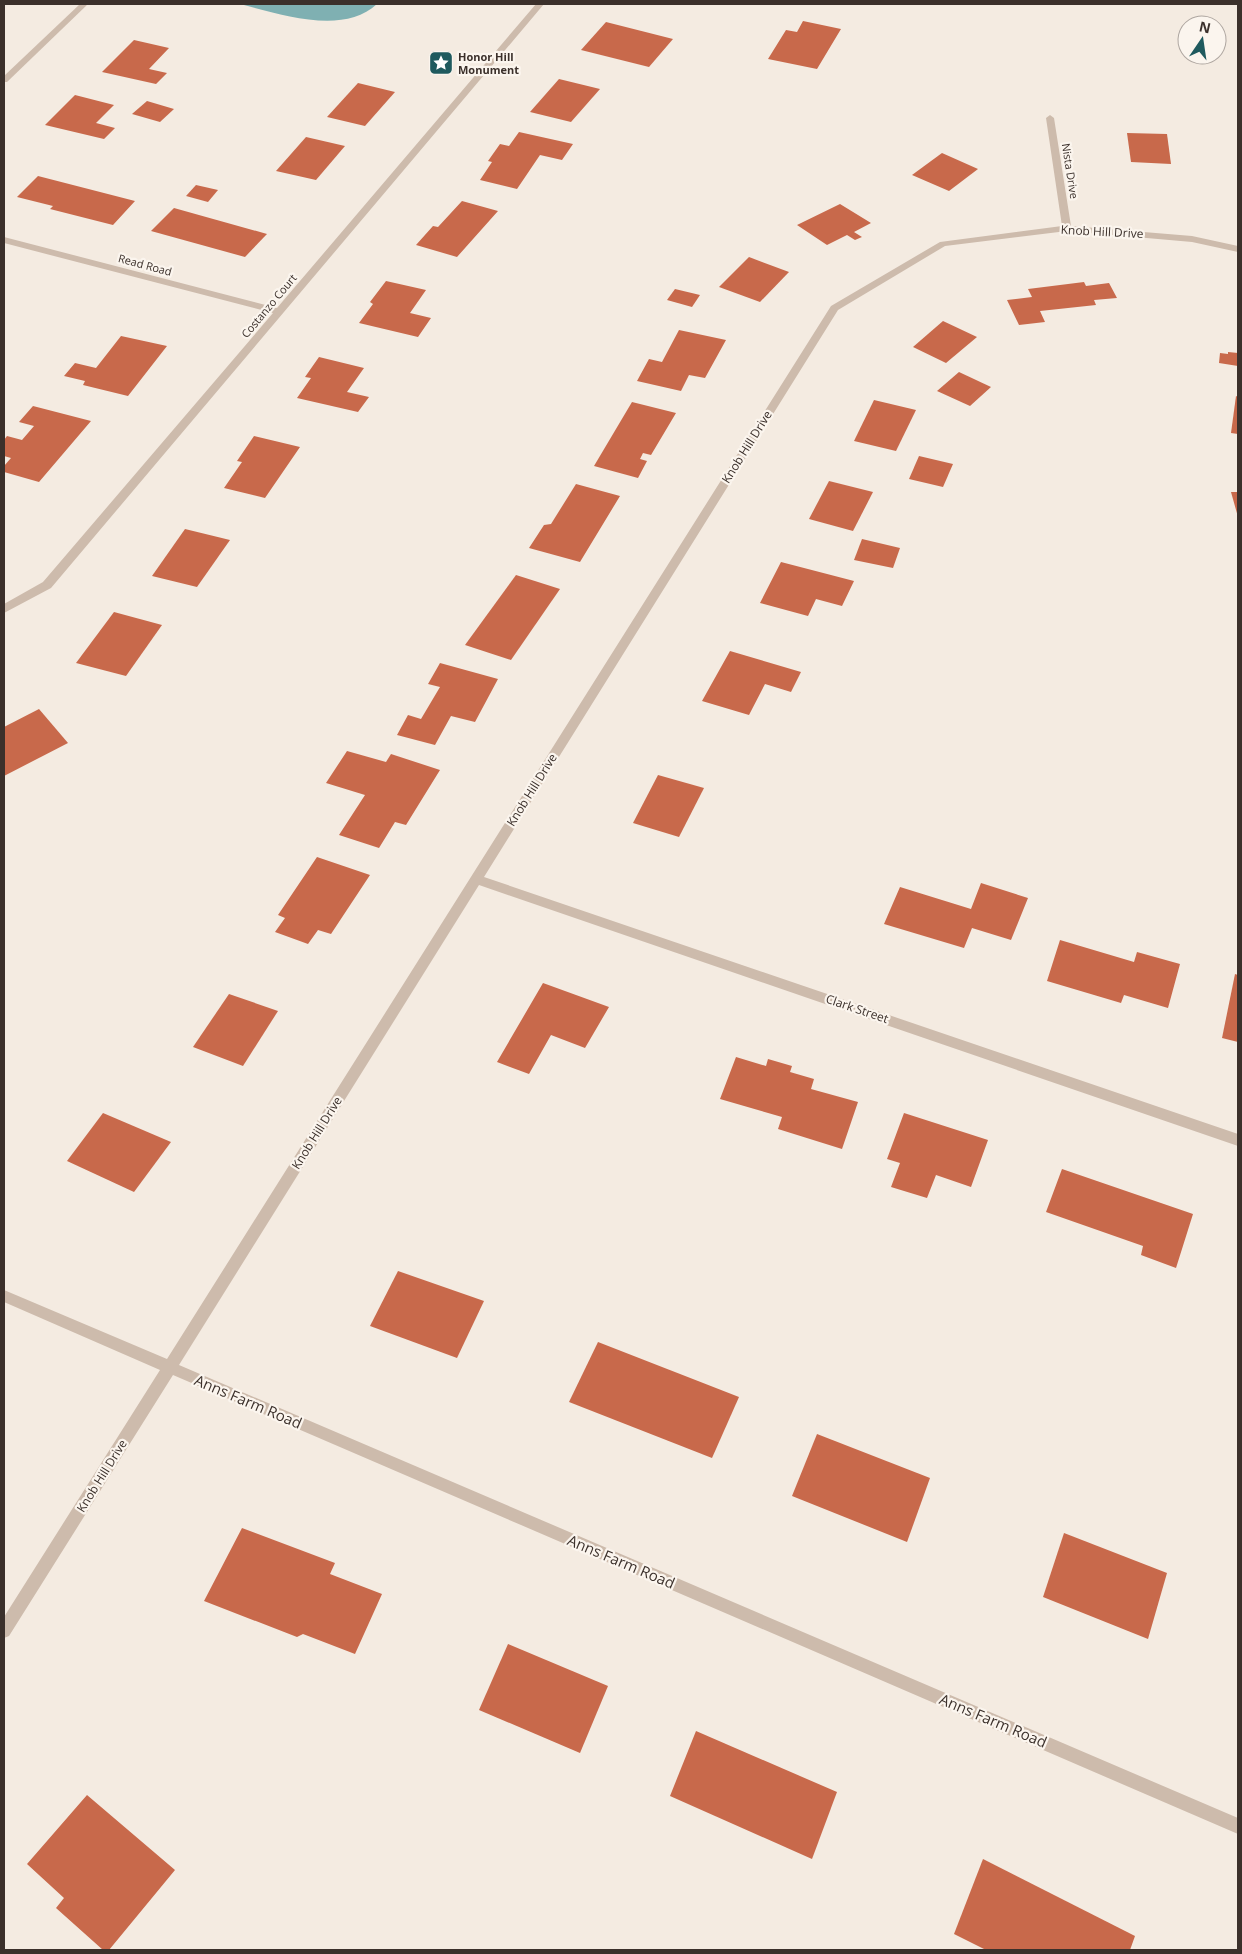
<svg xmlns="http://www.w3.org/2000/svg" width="1242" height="1954" font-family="'Open Sans',sans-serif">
	<rect width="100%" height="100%" fill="#f4ebe1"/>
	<path fill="#7fb0b2" d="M240,4H377C343,36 280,14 240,4Z"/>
	<g fill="#c8694b">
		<polygon points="803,21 841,29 817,69 768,59 786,30 797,32"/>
		<polygon points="606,22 673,39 649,67 581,50"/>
		<polygon points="134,40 169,48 149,69 167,73 156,84 102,72"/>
		<polygon points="559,79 600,89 571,122 530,112"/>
		<polygon points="358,83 395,92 365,126 327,117"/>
		<polygon points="75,95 114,105 96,123 115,128 104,139 45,125"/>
		<polygon points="147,101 174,109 160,122 132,114"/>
		<polygon points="519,132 573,144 562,160 540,155 517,189 480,180 492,162 488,161 500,144 509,146"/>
		<polygon points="1127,133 1167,134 1171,164 1131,162"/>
		<polygon points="306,137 345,146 316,180 276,171"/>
		<polygon points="942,153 978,169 949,191 912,175"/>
		<polygon points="38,176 135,201 113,225 50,209 53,206 17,197"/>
		<polygon points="196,185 218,190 208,202 186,196"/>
		<polygon points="462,201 498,211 457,257 416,245 433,226 438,227"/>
		<polygon points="840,204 871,223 854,232 862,237 855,240 847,235 827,245 797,225"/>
		<polygon points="174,208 267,234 245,257 151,231"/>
		<polygon points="749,257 789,272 760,302 719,287"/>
		<polygon points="386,281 426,290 410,313 431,318 418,337 359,323 373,304 370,302"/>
		<polygon points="1084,282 1086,286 1109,283 1117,298 1094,300 1096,305 1040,311 1045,322 1019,325 1007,300 1032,297 1028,289"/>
		<polygon points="675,289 700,295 692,307 667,300"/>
		<polygon points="943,321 977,337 946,363 913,347"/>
		<polygon points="679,330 726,340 705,378 689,375 681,391 637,381 649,359 662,362"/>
		<polygon points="121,336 167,346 128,396 83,385 85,381 64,376 75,363 96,368"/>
		<polygon points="1228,352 1238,353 1238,366 1219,363 1220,353 1228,354"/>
		<polygon points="319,357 364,368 347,392 369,397 358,412 297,398 311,378 305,377"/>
		<polygon points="959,372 991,387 970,406 937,391"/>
		<polygon points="1236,396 1238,397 1238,434 1231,433"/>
		<polygon points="874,400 916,410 896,451 854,441"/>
		<polygon points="632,402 676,413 651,455 643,453 640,459 647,461 638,478 594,466"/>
		<polygon points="33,406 91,421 39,482 4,472 4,466 11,458 4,456 4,440 7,436 22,440 34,426 19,422"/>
		<polygon points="254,436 300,447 265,498 224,488 242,462 237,461"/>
		<polygon points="919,456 953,464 943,487 909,479"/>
		<polygon points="829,481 873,492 853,531 809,519"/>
		<polygon points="576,484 620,496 580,562 529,548 544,525 551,524"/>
		<polygon points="1231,492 1238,492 1238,517"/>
		<polygon points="185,529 230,540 197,587 152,576"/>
		<polygon points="862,539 900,548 893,568 854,560"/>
		<polygon points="781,562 854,581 842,606 816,599 808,616 760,603"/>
		<polygon points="516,575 560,589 511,660 465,645"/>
		<polygon points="114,612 162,625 126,676 76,663"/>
		<polygon points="730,651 801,672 791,692 765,684 749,715 702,701"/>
		<polygon points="440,663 498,679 475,722 451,716 435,745 397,735 408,715 421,719 440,687 428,684"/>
		<polygon points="39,709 68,743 4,776 4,727"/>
		<polygon points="347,751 386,762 391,754 440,770 406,825 395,822 379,848 339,835 365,795 326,783"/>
		<polygon points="658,775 704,788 679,837 633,823"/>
		<polygon points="317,857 370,875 331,934 318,930 308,944 275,932 285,918 278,915"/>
		<polygon points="981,883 1028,898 1011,940 972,928 964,948 884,924 900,887 971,909"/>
		<polygon points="1060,940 1134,962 1137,952 1180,964 1168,1008 1124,995 1121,1003 1047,981"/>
		<polygon points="1235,974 1238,975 1238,1042 1222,1038"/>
		<polygon points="543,983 609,1007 585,1048 551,1035 529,1074 497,1062"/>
		<polygon points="229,994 278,1011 243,1066 193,1047"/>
		<polygon points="736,1057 766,1066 768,1059 792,1066 790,1072 814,1079 811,1089 858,1102 842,1149 778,1129 782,1117 720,1099"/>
		<polygon points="103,1113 171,1142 134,1192 67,1161"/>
		<polygon points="904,1113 988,1140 971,1187 936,1175 927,1198 891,1187 900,1163 887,1159"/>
		<polygon points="1062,1169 1193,1214 1176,1268 1141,1255 1143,1246 1046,1212"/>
		<polygon points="398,1271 484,1301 457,1358 370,1326"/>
		<polygon points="598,1342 739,1397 712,1458 569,1402"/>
		<polygon points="817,1434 930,1478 907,1542 792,1496"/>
		<polygon points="242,1528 335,1563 330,1574 382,1594 355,1654 303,1634 297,1637 204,1601"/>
		<polygon points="1064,1533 1167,1573 1148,1639 1043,1597"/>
		<polygon points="508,1644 608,1686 580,1753 479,1710"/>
		<polygon points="696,1731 837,1792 812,1859 670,1796"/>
		<polygon points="87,1795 175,1870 109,1950 103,1950 56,1908 64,1898 27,1864"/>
		<polygon points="983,1859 1135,1936 1130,1950 986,1950 954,1934"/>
	</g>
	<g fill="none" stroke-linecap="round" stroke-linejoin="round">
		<g fill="#cdbbac" fill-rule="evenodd">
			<polygon points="80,4 88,4 7,82 4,82 4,76"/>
			<polygon points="536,4 544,4 51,588 4,613 4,604 43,582 273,313 4,243 4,237 277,308"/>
			<polygon points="1050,115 1054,118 1071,226 1192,236 1238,246 1238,252 1192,242 1067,231 945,246 838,310 484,877 1238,1134 1238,1146 479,885 179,1365 1238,1818 1238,1834 173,1375 9,1636 4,1638 4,1617 160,1370 4,1302 4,1290 167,1359 831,306 940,242 1062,226 1046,118"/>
		</g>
	</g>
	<defs>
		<symbol id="sight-square" viewBox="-11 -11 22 22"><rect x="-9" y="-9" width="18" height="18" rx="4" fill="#1f5a5e" stroke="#fbf5ee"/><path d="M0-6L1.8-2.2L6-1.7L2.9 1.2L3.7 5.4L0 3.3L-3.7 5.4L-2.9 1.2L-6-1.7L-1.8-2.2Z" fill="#fff"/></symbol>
	</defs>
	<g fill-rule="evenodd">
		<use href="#sight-square" x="427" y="49" width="28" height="28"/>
	</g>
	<g text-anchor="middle" stroke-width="4.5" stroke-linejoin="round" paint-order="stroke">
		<g font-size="11" font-weight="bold" fill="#3b302b" stroke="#fbf5ee" text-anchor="start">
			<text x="458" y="61">Honor Hill<tspan x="458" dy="13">Monument</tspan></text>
		</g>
		<g font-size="11" fill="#3b302b" stroke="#fbf5ee">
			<text transform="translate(1070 171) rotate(81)" y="4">Nista Drive</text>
			<text transform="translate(145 265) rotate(15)" y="4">Read Road</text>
			<text transform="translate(269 306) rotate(-50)" y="4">Costanzo Court</text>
		</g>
		<g font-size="12" fill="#3b302b" stroke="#fbf5ee">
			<text transform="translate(1102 232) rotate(3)" y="4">Knob Hill Drive</text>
			<text transform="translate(747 447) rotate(-58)" y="4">Knob Hill Drive</text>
			<text transform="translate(532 790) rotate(-58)" y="4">Knob Hill Drive</text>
			<text transform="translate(857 1009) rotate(19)" y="4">Clark Street</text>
			<text transform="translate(317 1133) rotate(-58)" y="4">Knob Hill Drive</text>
			<text transform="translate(102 1476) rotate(-58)" y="4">Knob Hill Drive</text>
		</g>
		<g font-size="15" fill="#3b302b" stroke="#fbf5ee">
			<text transform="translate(248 1402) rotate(23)" y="5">Anns Farm Road</text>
			<text transform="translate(621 1562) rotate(23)" y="5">Anns Farm Road</text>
			<text transform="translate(993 1721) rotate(23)" y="5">Anns Farm Road</text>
		</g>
	</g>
	<rect width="1242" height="1954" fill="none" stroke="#3b302b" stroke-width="10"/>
	<g transform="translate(1202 40) rotate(13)"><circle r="24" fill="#fbf5ee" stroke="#aea6a0"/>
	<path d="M0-4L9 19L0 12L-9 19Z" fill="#1f5a5e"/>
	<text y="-8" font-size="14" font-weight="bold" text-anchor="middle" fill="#3b302b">N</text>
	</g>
</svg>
